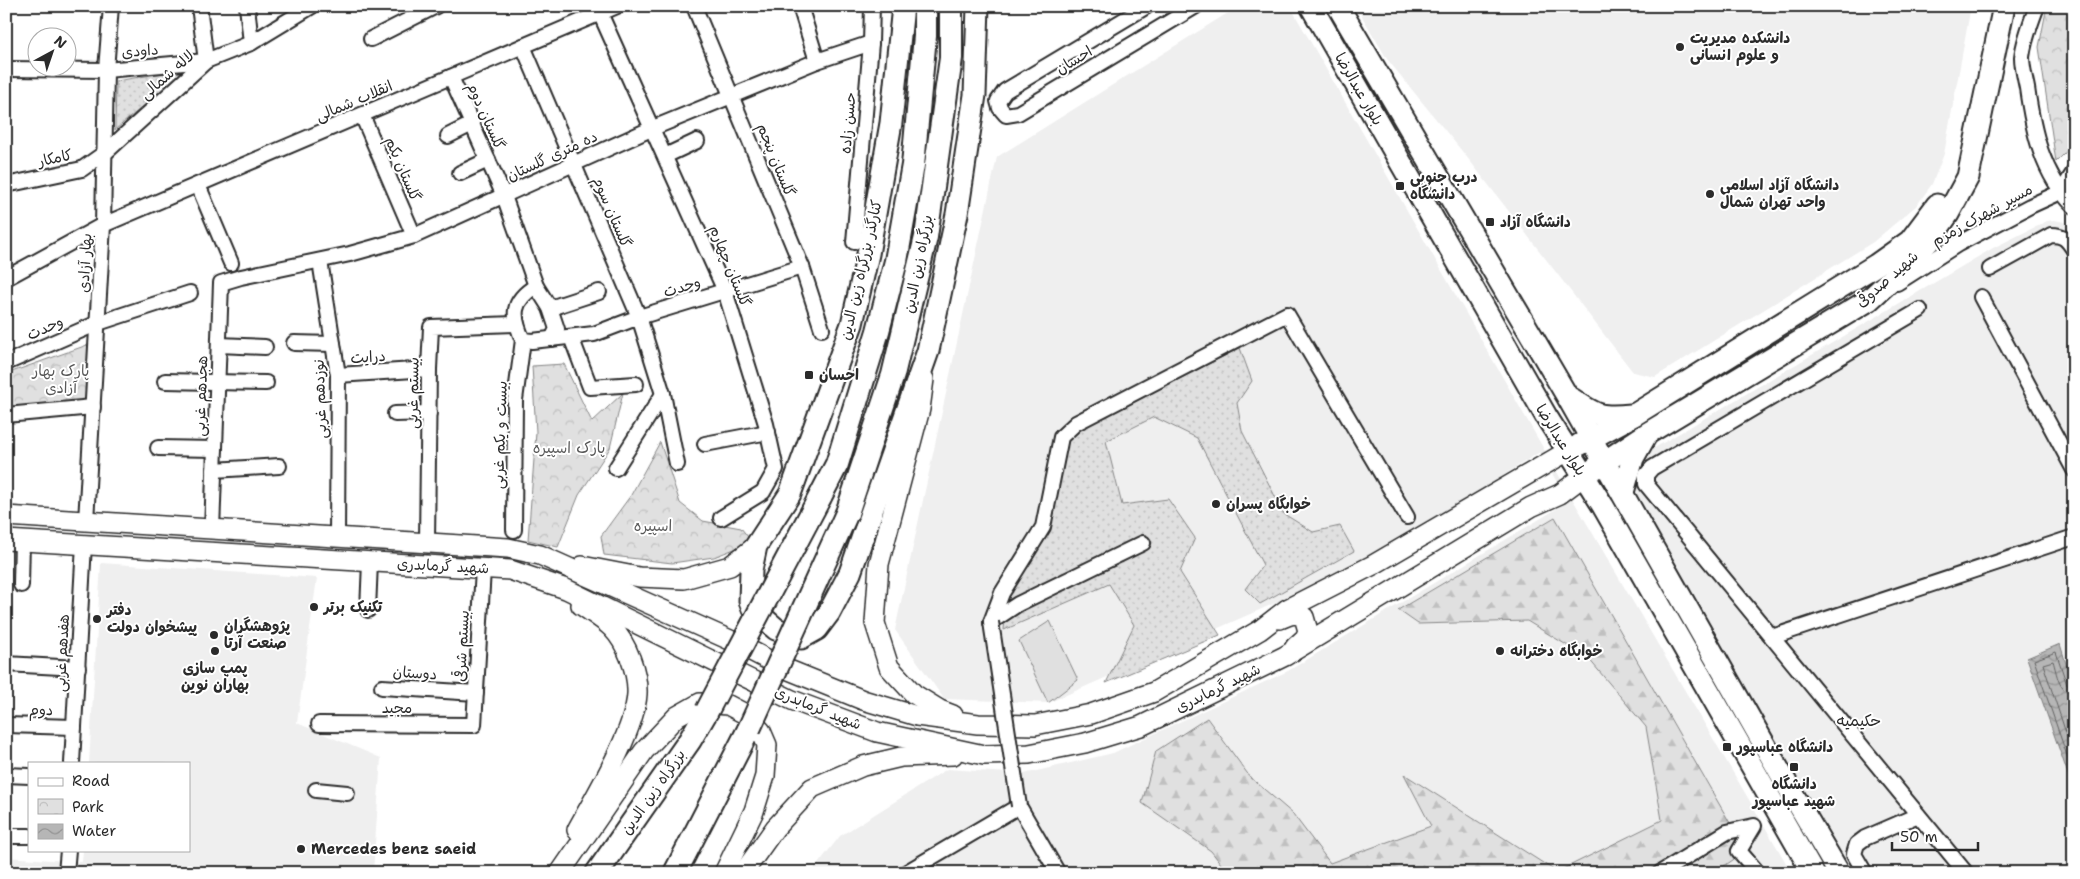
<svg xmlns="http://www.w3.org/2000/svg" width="2080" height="879" font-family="'Shantell Sans','Playpen Sans Arabic',sans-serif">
	<defs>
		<pattern id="grass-dots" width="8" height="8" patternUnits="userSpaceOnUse" patternTransform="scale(1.25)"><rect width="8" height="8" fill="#e0e0e0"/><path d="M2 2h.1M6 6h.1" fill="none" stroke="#c0c0c0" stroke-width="1.8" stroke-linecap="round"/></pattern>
		<pattern id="forest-firs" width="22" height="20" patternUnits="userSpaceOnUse" patternTransform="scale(1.25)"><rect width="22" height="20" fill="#e0e0e0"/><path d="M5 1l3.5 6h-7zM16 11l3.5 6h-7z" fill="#c0c0c0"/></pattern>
		<pattern id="park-crowns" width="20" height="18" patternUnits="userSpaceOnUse" patternTransform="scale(1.25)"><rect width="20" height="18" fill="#e0e0e0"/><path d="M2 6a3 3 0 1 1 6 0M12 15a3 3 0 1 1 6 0" fill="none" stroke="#c0c0c0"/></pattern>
		<pattern id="water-waves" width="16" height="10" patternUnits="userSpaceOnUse" patternTransform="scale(1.25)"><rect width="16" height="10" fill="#b6b6b6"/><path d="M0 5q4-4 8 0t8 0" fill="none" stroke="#949494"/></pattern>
	</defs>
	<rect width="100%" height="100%" fill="#fff"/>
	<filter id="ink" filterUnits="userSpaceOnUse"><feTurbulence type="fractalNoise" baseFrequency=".02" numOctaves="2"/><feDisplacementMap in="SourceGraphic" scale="10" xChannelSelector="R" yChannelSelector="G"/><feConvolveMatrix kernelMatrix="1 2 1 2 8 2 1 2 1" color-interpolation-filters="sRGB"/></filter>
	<g filter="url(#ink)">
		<g fill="#efefef">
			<polygon points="1239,6 1290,6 1569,493 1792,873 811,873 840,836 947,769 1024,774 1113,753 1288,671 1568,502 1540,452 1366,563 1048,703 944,699 895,630 997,157"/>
			<polygon points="1356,6 1971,6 1944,154 1932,184 1917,205 1873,242 1655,377 1633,372 1470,161 1387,59"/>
			<polygon points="2054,220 2065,222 2074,231 2074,873 1852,873 1633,501 1632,485 1645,455 1651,450 1993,248 2047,221"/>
			<polygon points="101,563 317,578 297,723 381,758 373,873 6,873 6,857 82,862 83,850 189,850 189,763 89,763"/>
		</g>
		<g fill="url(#grass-dots)" stroke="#868686">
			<polygon points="187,69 115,130 116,81"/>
			<polygon points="1240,348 1252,381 1237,403 1242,431 1284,514 1313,532 1340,526 1354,551 1260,604 1245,589 1263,565 1197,438 1154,417 1106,441 1122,505 1168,499 1195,538 1180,572 1220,635 1106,683 1134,625 1109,584 1004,630 1008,582 1043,527 1065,437"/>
		</g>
		<polygon fill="url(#forest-firs)" stroke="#868686" points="1555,517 1746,851 1714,873 1228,873 1211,851 1142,803 1156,751 1207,718 1250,777 1293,814 1330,863 1431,826 1404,774 1557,872 1662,820 1646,727 1588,658 1527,621 1418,624 1398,610"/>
		<g fill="url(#park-crowns)" stroke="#868686">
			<polygon points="2047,6 2074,6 2074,144 2056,162 2039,47"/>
			<polygon points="90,344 87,401 6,410 6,374"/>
			<polygon points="564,364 592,422 623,393 610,448 579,495 558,547 528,540 536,432 532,366"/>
			<polygon points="660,442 680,503 703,521 741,528 752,542 714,557 672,563 604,555 601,536 631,495"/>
		</g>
		<polygon fill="#e0e0e0" stroke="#868686" points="1050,621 1078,680 1048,703 1019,641"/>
		<polygon fill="url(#water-waves)" stroke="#7e7e7e" points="2060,644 2074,690 2074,791 2027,658"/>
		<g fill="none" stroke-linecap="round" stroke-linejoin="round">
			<g stroke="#636363" stroke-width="1">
				<polyline points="2074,688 2067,685 2056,652 2034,660 2074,776"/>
				<path d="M2074,694C2058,693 2057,673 2053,661L2043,664L2074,757"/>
			</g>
			<defs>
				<g id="minor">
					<polyline points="199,6 206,61"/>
					<polyline points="247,6 251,43"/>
					<polyline points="694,6 802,267 822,329"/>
					<polyline points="800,6 817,61"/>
					<polyline points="1147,6 1005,91 998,101 1000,108 1006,115 1018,113 1196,6"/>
					<path d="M2037,6C2031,22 2024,40 2022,57C2022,67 2025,78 2027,88C2033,131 2042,174 2074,206"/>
					<polyline points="600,13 725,291 766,424 776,469 763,492 721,518"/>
					<polyline points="371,39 436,6"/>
					<polyline points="523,46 639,317 663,394 677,464"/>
					<polyline points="6,69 106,70 206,61"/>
					<polyline points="451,77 504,196 536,286 550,308 557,329 552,339"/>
					<polyline points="362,115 414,236"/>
					<polyline points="448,136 472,124"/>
					<polyline points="665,156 697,141"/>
					<polyline points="460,173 488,160"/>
					<polyline points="6,185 82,169 106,152 206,61 251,43 312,6"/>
					<polyline points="198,185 231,263"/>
					<polyline points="2061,192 2074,172"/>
					<polyline points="854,242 871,43 872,6"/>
					<polyline points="320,261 338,375 337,537"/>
					<path d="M1990,269L2051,235C2064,235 2067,239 2074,250"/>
					<polyline points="6,278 103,225 617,6"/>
					<polyline points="1897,283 1958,244 2030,206 2074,186"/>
					<path d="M536,286C511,301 512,316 523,340L532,341L594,334L639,317L802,267"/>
					<polyline points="1981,297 2074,470"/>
					<polyline points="550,308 599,292"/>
					<polyline points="1920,310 1652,468 1646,475 1646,484 1966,873"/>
					<polyline points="571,337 590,387 636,384"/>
					<polyline points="294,343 333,344"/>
					<polyline points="219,345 265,347"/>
					<polyline points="6,363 98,323 190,293"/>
					<polyline points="338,375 429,369"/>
					<polyline points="165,381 266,383"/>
					<polyline points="395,414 429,413"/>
					<polyline points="6,415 93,407"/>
					<polyline points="705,444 768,432"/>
					<polyline points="158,448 215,449"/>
					<polyline points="616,468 663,394"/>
					<polyline points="214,470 279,466"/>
					<polyline points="86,521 103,225 106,70 111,6"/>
					<polyline points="212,530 221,283 241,277 350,254 414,236 653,128 817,61 871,43"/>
					<polyline points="514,530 515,400 523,340"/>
					<polyline points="427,543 429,369 431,327 515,324"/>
					<polyline points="21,585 22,540"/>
					<polyline points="368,610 370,562"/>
					<polyline points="991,622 1002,593 1043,527 1061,437 1076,423 1287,314 1407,517"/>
					<polyline points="991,622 1018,604 1143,543"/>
					<polyline points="1772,637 2074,537"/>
					<polyline points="6,664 78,668"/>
					<polyline points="382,687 476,693"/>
					<polyline points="319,724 474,725 483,569"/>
					<polyline points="6,725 74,727"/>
					<polyline points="72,763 84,544"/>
					<polyline points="6,775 29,776"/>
					<polyline points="316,790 347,793"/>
					<polyline points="6,836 29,836"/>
					<polyline points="66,873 68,850"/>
					<polyline points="905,873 1019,806 1058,873"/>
					<polyline points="1660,873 1727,832 1754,826 1739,851 1758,873"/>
					<polyline points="1865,873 1854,854 1857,844 1865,838 1918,815"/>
				</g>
				<g id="secondary">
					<polyline points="924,379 920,409 879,564 875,623 889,667 914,694 940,710 953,715"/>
					<polyline points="6,516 508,548 540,555 730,640 784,668 863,700 917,716 978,724 1035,725 1091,714 1154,692 1260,630 1287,609 1373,565 1568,451"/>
					<polyline points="6,540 510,570 566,589 792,700 877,732 984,755 1029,754 1085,743 1141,726 1285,656 1531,507 1560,494 1584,476"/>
					<polyline points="582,566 639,577 684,579 730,566 756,546"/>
					<path d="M1280,619C1289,615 1295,612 1304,617L1308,631L1305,638L1295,647"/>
					<path d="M577,830C595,797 635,731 637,694C638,673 627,643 612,628C603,619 591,612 581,605"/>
					<polyline points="560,873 644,751 677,716 700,703 728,705 747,715 761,731 767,745 765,776 754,811 724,873"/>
					<polyline points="743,873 775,828 812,788 863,766 901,757 953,755"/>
				</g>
				<g id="primary">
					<polyline points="903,6 891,123 868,254 852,324 790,494 756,546 751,570 750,601 753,609 776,629 801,638 817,629 829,613 850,573 928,351 957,214 975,95 978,6"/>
					<polyline points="1311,6 1546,416 1603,506 1813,873"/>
					<polyline points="1338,6 1567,396 1789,788 1839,873"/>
					<path d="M1572,399C1597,416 1600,418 1631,415"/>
					<polyline points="1579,445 1634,415 1876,265 1910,241 1937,205"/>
					<polyline points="1594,469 1648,433 1869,300 1895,276 1929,241 1948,214 1968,177 2004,6"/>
					<polyline points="1623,492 1633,458 1646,435"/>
				</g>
				<g id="trunk">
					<polyline points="820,497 837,464 878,331 896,261 913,165 925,36 925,6"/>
					<polyline points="847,513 893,375 926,237 951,58 951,6"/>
					<polyline points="597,873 690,740 707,711"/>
					<polyline points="675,873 749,729"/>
				</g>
			</defs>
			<use href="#minor" stroke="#2b2b2b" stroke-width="18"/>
			<use href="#secondary" stroke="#2b2b2b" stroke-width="22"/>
			<use href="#primary" stroke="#2b2b2b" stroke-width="25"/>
			<use href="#trunk" stroke="#2b2b2b" stroke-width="26"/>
			<use href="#minor" stroke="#fff" stroke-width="14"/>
			<use href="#secondary" stroke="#fff" stroke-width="19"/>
			<use href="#primary" stroke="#fff" stroke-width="21"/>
			<use href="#trunk" stroke="#fff" stroke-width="22"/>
			<defs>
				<polyline id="minor-bridge" points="991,622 1019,806"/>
				<g id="trunk-bridge">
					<polyline points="707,711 820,497"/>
					<polyline points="749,729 847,513"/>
				</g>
			</defs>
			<use href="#minor-bridge" stroke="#2b2b2b" stroke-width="18" stroke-linecap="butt"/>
			<use href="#trunk-bridge" stroke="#2b2b2b" stroke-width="26" stroke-linecap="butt"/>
			<use href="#minor-bridge" stroke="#fff" stroke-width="14"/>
			<use href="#trunk-bridge" stroke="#fff" stroke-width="22"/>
		</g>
	</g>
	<g fill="#2b2b2b" stroke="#fff" stroke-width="2">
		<circle cx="1680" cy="47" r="5"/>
		<rect x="1395" y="181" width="10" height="10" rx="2.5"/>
		<circle cx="1710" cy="194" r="5"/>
		<rect x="1485" y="217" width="10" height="10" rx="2.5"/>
		<rect x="804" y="370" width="10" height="10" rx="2.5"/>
		<circle cx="1216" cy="504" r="5"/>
		<circle cx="314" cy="607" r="5"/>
		<circle cx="97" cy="619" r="5"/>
		<circle cx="214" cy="635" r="5"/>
		<circle cx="215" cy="651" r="5"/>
		<circle cx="1500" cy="651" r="5"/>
		<rect x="1722" y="742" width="10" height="10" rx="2.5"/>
		<rect x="1789" y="762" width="10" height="10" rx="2.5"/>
		<circle cx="301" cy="849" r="5"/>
	</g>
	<g text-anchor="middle" stroke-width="4" stroke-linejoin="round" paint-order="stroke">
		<g font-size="15" font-weight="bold" fill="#2b2b2b" stroke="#fff" text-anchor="start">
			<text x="1690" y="43">دانشکده مدیریت<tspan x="1690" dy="17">و علوم انسانی</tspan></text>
			<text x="1410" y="182">درب جنوبی<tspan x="1410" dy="17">دانشگاه</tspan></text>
			<text x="1720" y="190">دانشگاه آزاد اسلامی<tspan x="1720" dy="17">واحد تهران شمال</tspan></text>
			<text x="1500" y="227">دانشگاه آزاد</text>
			<text x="819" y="380">احسان</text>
			<text x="1226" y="509">خوابگاه پسران</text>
			<text x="324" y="612">تکنیک برتر</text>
			<text x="107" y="615">دفتر<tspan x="107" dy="17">پیشخوان دولت</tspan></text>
			<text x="224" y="631">پژوهشگران<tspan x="224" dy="17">صنعت آرتا</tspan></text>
			<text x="1510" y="656">خوابگاه دخترانه</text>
			<text x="215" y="673" text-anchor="middle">پمپ سازی<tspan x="215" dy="17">بهاران نوین</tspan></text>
			<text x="1737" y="752">دانشگاه عباسپور</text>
			<text x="1794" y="789" text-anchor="middle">دانشگاه<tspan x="1794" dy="17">شهید عباسپور</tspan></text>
			<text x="311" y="854">Mercedes benz saeid</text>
		</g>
		<g font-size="15" fill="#2b2b2b" stroke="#fff">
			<text transform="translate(140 51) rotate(-5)" y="5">داودی</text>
			<text transform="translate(1074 60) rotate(-31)" y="5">احسان</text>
			<text transform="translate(167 75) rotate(-41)" y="5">لاله شمالی</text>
			<text transform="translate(1359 89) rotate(60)" y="5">بلوار عبدالرضا</text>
			<text transform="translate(354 101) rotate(-23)" y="5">انقلاب شمالی</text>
			<text transform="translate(486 116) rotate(66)" y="5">گلستان دوم</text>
			<text transform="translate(848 123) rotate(-85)" y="5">حسن زاده</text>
			<text transform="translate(552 156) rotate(-25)" y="5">ده متری گلستان</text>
			<text transform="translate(55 158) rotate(-12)" y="5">کامکار</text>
			<text transform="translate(776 160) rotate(68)" y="5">گلستان پنجم</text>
			<text transform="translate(403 169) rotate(67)" y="5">گلستان یکم</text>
			<text transform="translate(612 212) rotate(67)" y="5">گلستان سوم</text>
			<text transform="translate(1982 215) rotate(-29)" y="5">مسیر شهرک زمزم</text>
			<text transform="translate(85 263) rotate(-87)" y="5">بهار آزادی</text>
			<text transform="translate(918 264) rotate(-79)" y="5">بزرگراه زین الدین</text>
			<text transform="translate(730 266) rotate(68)" y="5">گلستان چهارم</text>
			<text transform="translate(861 270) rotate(-77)" y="5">کنارگذر بزرگراه زین الدین</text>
			<text transform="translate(1887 279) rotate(-41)" y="5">شهید صدوقی</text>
			<text transform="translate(682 287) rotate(-17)" y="5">وحدت</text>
			<text transform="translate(45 328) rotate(-24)" y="5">وحدت</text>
			<text transform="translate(368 357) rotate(-4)" y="5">درایت</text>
			<text transform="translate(413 393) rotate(-89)" y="5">بیستم غربی</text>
			<text transform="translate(201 396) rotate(-88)" y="5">هجدهم غربی</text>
			<text transform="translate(320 399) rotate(-92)" y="5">نوزدهم غربی</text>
			<text transform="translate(500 435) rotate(-88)" y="5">بیست و یکم غربی</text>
			<text transform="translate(1561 440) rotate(58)" y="5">بلوار عبدالرضا</text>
			<text transform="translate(443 566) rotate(3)" y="5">شهید گرمابدری</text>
			<text transform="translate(462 646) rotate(-87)" y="5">بیستم شرقی</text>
			<text transform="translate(62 653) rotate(-87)" y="5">هفدهم غربی</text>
			<text transform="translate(415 673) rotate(4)" y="5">دوستان</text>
			<text transform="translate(1218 688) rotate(-26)" y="5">شهید گرمابدری</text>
			<text x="397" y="713">مجید</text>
			<text transform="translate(818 708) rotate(22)" y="5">شهید گرمابدری</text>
			<text transform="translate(41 710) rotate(1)" y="5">دوم</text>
			<text transform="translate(653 792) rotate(-55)" y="5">بزرگراه زین الدین</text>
		</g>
		<g font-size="15" fill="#585858" stroke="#fff">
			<text x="61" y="376">پارک بهار<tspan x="61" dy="17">آزادی</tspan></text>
			<text x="569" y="453">پارک اسپیره</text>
			<text x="653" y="531">اسپیره</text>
		</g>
		<g font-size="16" fill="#2b2b2b" stroke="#fff">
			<text x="1859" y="726">حکیمیه</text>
		</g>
	</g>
	<rect width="2080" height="879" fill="none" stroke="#fff" stroke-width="25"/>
	<rect x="12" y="12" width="2055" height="854" fill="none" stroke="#2b2b2b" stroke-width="2" filter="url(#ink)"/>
	<rect x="28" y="762" width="162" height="90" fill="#ffffff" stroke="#aaaaaa"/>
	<rect x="38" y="778" width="25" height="8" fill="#ffffff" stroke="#aaaaaa"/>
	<text x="72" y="786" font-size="15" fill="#2b2b2b">Road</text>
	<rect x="38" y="799" width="25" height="15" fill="url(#park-crowns)" stroke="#aaaaaa"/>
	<text x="72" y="812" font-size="15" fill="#2b2b2b">Park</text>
	<rect x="38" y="824" width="25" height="15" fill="url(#water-waves)" stroke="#aaaaaa"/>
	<text x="72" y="836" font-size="15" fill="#2b2b2b">Water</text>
	<g transform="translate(52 52) rotate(40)"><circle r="24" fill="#ffffff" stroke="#aaaaaa"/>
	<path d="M0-4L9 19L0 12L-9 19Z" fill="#2b2b2b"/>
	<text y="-8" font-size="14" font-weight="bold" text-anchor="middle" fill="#2b2b2b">N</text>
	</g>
	<path d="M1892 842v8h86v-8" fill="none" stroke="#2b2b2b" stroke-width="2.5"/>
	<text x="1900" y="842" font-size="15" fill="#2b2b2b" stroke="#ffffff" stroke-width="4" paint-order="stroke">50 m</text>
</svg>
